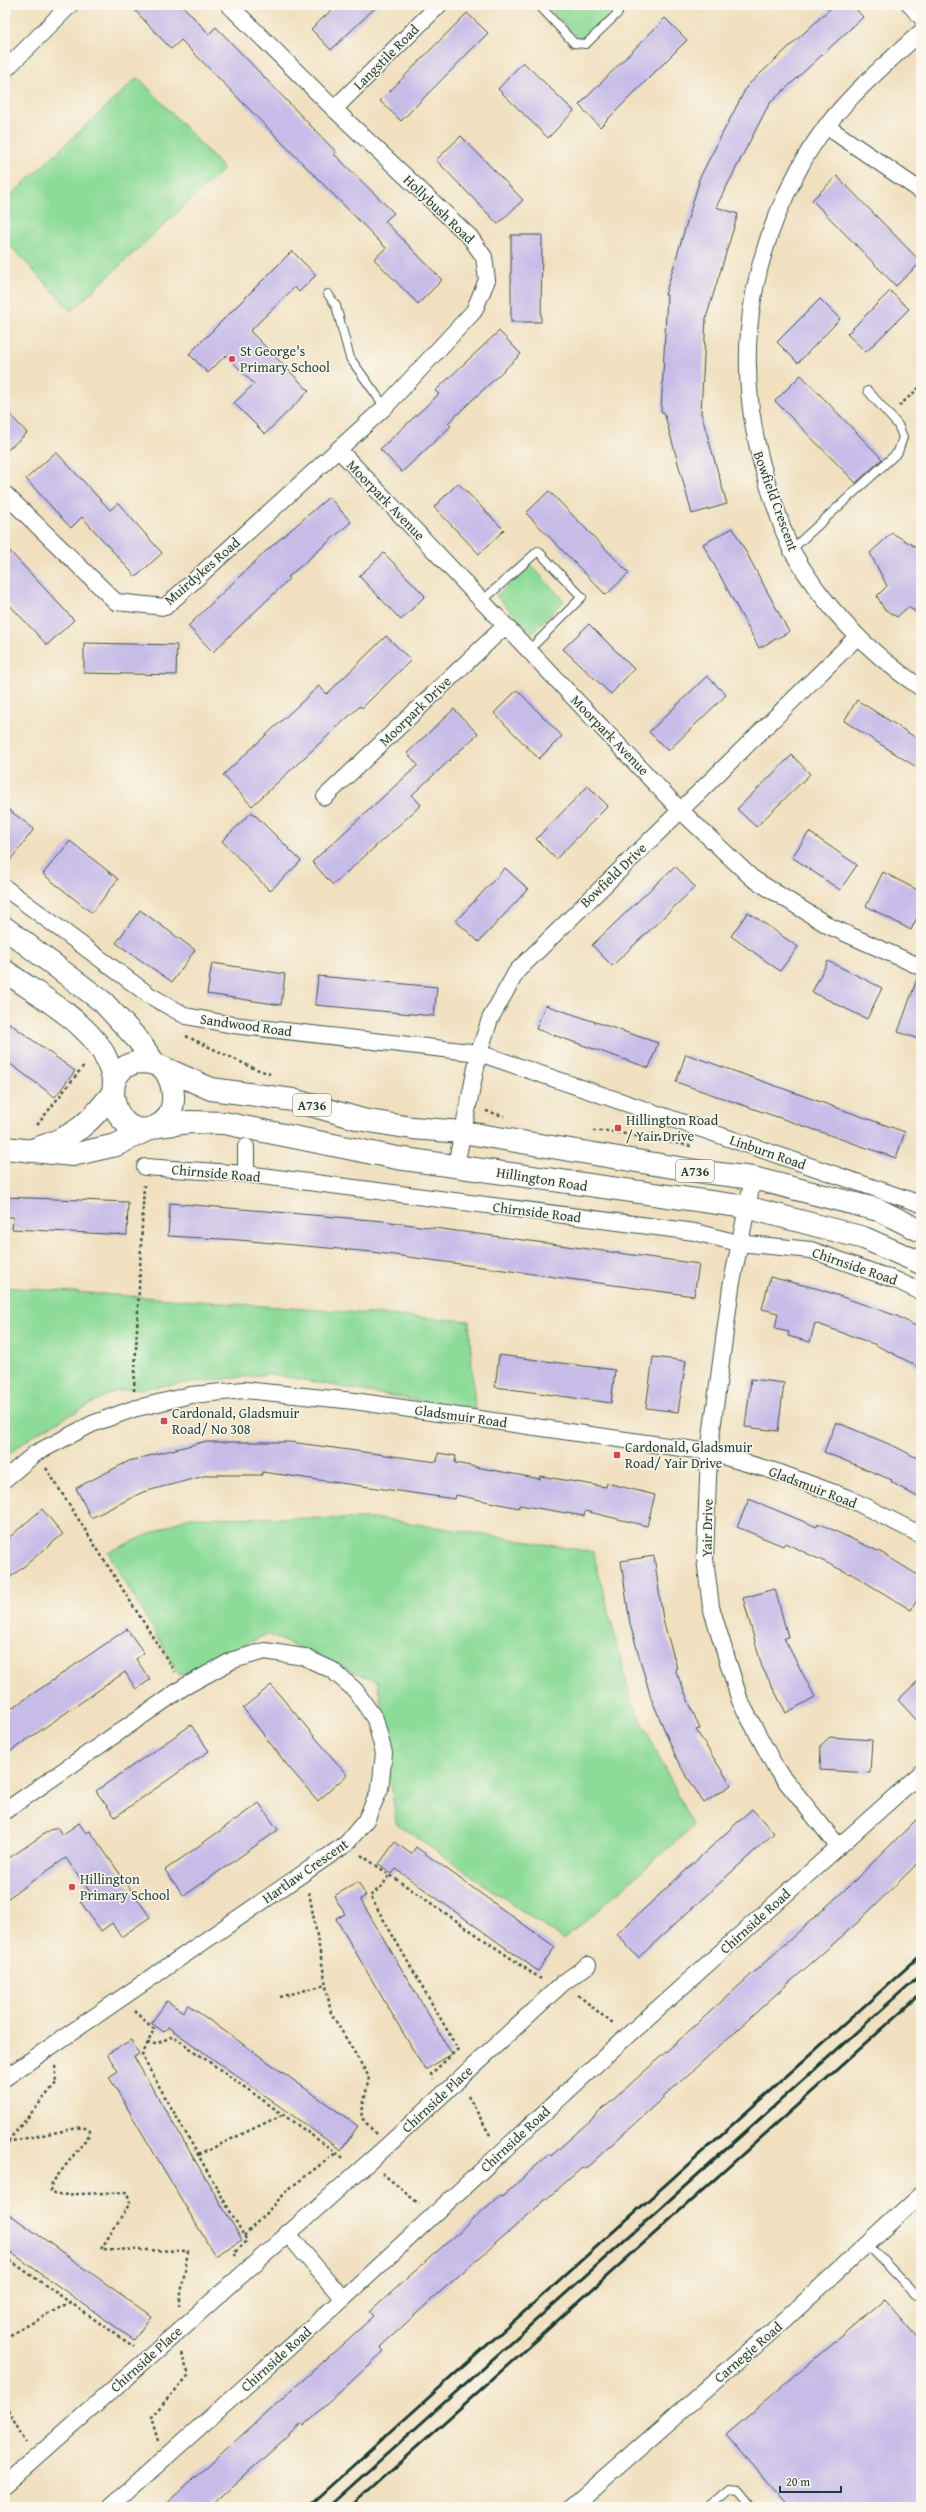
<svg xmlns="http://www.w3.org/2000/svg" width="926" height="2512" font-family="'Gentium Book Plus',serif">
	<rect width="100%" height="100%" fill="#fbf7ec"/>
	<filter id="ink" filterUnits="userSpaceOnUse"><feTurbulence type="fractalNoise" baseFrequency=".025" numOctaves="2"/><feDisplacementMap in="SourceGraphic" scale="8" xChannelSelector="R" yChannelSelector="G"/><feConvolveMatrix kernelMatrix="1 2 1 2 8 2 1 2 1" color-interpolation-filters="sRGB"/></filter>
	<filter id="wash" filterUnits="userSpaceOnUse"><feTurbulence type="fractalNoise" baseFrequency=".012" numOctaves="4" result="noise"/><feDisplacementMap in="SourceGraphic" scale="16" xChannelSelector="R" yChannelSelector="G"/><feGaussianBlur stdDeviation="0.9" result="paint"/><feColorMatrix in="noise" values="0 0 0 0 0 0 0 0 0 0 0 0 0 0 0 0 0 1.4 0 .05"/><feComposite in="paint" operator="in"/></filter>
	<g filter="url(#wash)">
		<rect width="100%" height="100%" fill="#f0e0c0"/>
		<g fill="#8ddb98" stroke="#568c66">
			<polygon points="546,5 608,5 609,15 588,38 577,37"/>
			<polygon points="138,77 224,169 71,311 5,240 5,201"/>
			<polygon points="531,565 564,601 532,633 496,596"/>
			<polygon points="5,1287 469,1321 475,1411 270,1374 115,1391 35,1434 5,1457"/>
			<polygon points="189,1517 385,1519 593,1552 631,1699 693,1826 564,1940 396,1823 378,1682 267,1634 180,1676 108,1552"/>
		</g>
		<g id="blocks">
			<g fill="#c7bce8">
				<polygon points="130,5 182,5 209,34 216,27 336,152 334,154 394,213 385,221 442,280 418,304 374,259 386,248 181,40 171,49"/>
				<polygon points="337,5 378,5 331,50 311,29"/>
				<polygon points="834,5 852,5 863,17 769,104 716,207 738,214 706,318 701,413 727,504 692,514 664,412 661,412 667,295 665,295 699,182 698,181 747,86"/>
				<polygon points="467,13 488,33 401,121 380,101"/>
				<polygon points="665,18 687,40 600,127 579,105"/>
				<polygon points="523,62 574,111 548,138 498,89"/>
				<polygon points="461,136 523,200 498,224 436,160"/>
				<polygon points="837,176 921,262 896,286 812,200"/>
				<polygon points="511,235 542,235 541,322 511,322"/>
				<polygon points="292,251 316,275 299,292 295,287 250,331 309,391 265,434 234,403 254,384 226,355 208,373 189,354"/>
				<polygon points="890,291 909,309 866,352 847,334"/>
				<polygon points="820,299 840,319 798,363 777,342"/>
				<polygon points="499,331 521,354 448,423 451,426 402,472 380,449 439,394 435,391"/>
				<polygon points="801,375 882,459 856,483 775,401"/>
				<polygon points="5,409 27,433 5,452"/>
				<polygon points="56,452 110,510 118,503 162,553 136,577 82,517 71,528 26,479"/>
				<polygon points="458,483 504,530 479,554 434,507"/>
				<polygon points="549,491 629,573 606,595 526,513"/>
				<polygon points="329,497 351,522 288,577 290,578 213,652 188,626 265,552"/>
				<polygon points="733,528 789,632 759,648 703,544"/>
				<polygon points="892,533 921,550 921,615 908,607 897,617 884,609 877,596 887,586 870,553"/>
				<polygon points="5,546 74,620 47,645 5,600"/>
				<polygon points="384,553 425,596 401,620 359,576"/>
				<polygon points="589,624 634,669 611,694 563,649"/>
				<polygon points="386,636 411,660 362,708 360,706 252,806 223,775 319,686 327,694"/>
				<polygon points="84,643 177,645 176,675 84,673"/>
				<polygon points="707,676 726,695 668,751 649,732"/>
				<polygon points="517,690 562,736 539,759 494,713"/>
				<polygon points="857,700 921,741 921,770 844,721"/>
				<polygon points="454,709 478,734 412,795 421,805 333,885 312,862 418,765 407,753"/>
				<polygon points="792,755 810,774 756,827 737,809"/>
				<polygon points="588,786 608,806 556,859 536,839"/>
				<polygon points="5,807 34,829 5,867"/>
				<polygon points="252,812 301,861 270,891 222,841"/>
				<polygon points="809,832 857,865 840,890 792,857"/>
				<polygon points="70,841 118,879 92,913 43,874"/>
				<polygon points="675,866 695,887 612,966 592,945"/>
				<polygon points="505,868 528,889 479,942 456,921"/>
				<polygon points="883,872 921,892 921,909 911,930 866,906"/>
				<polygon points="140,910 195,950 172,982 116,943"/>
				<polygon points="748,912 798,947 780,971 731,936"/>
				<polygon points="828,961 882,988 867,1019 812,992"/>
				<polygon points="212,963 285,974 281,1005 207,994"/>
				<polygon points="318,976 437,987 434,1016 315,1005"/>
				<polygon points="918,976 921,976 921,1040 898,1032"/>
				<polygon points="545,1005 658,1043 649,1068 536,1029"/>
				<polygon points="5,1020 75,1071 55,1097 5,1060"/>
				<polygon points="686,1054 905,1132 896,1158 676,1082"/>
				<polygon points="5,1197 128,1202 127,1235 12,1229 13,1217 5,1217"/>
				<polygon points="170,1203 383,1221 699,1264 694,1296 372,1252 239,1240 168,1236"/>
				<polygon points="770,1277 819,1289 897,1316 921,1329 921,1368 874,1344 815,1323 810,1342 788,1336 789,1332 775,1329 778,1313 762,1309"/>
				<polygon points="499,1355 615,1370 611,1403 495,1387"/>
				<polygon points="653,1357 686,1361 678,1412 646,1408"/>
				<polygon points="751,1379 784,1383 778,1431 745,1427"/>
				<polygon points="836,1422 896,1447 921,1460 921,1499 891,1482 892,1480 824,1452"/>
				<polygon points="203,1442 290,1442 437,1462 438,1453 456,1456 455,1463 540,1479 540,1476 606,1487 607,1483 655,1495 647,1526 585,1511 584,1516 519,1505 519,1508 456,1495 455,1499 262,1472 262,1475 208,1475 143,1492 91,1518 76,1488 129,1461"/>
				<polygon points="749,1499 817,1527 818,1523 882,1553 921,1577 921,1593 911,1610 850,1573 850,1574 785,1543 783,1546 737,1527"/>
				<polygon points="42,1509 63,1534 5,1582 5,1541"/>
				<polygon points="654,1556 663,1620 677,1668 675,1669 700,1729 696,1730 731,1785 704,1803 679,1764 651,1698 630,1624 621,1561"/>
				<polygon points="775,1589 788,1637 784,1638 815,1697 786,1713 762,1667 743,1598"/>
				<polygon points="127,1629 144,1653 136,1659 150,1680 136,1689 125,1672 5,1755 5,1713"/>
				<polygon points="921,1678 921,1725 898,1700"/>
				<polygon points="271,1685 347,1775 318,1801 287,1765 243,1708"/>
				<polygon points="191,1725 209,1751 115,1817 96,1791"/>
				<polygon points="830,1737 872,1740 870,1773 820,1770 821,1745"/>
				<polygon points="259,1803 278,1830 184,1896 165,1870"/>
				<polygon points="752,1809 774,1833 638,1958 617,1934"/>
				<polygon points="921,1815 921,1860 857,1923 774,1996 585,2169 583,2167 440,2292 380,2347 384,2351 340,2392 303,2426 301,2424 210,2507 162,2507 374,2316 370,2312 405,2280 500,2195 502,2197 549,2154 551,2156 848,1887"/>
				<polygon points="79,1823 86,1833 90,1831 150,1917 121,1937 112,1923 101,1931 80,1901 91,1893 66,1858 5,1900 5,1861 50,1830 57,1827 62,1835"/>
				<polygon points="395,1842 411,1854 416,1847 555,1947 538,1971 396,1869 392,1874 379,1864"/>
				<polygon points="358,1882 366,1896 360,1899 452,2054 425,2070 336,1919 345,1914 334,1896"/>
				<polygon points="167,2001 183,2012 188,2005 358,2126 341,2150 168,2027 164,2032 151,2023"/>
				<polygon points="131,2040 139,2054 134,2057 242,2240 215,2256 109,2077 118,2071 107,2054"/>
				<polygon points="5,2211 151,2316 134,2340 5,2248"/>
				<polygon points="884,2299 921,2342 921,2507 788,2507 726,2435"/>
			</g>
		</g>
	</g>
	<g filter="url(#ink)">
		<use href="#blocks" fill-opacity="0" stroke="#3e5549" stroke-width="1"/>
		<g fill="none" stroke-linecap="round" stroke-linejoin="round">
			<defs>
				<g id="lane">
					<polyline points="539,5 574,43 586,44 618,13 615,5"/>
					<polyline points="328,294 336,306 350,358 385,407"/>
					<polyline points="791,550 898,452 903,437 898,425 868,391"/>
					<polyline points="482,601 538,551 582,597 529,650"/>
					<polyline points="867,2244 921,2300"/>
					<polyline points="710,2507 730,2490 739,2491 752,2507"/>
				</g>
				<g id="street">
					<polyline points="910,5 921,17"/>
					<path d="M921,32C876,72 828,113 800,167C741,275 732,384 773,500C779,516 784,536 792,551C823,606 869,653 921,688"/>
					<polyline points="5,70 70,5"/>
					<polyline points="334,109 439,5"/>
					<polyline points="826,126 921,191"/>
					<polyline points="339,450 680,810 752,878 829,926 921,967"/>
					<polyline points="5,494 116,602 165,607 385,407 474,311 487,280 484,257 470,237 334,109 229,5"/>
					<polyline points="325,797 505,626"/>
					<polyline points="5,888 149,995 186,1016 233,1025 479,1053 921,1204"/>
					<polyline points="456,1165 479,1053 490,1019 517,971 857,637"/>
					<polyline points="145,1167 246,1174 695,1232 738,1243 811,1250 898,1281 921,1292"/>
					<polyline points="246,1174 246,1147"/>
					<polyline points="753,1178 731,1287 709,1452 705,1559 711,1607 740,1701 777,1770 838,1846"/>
					<polyline points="5,1479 36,1453 92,1424 133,1409 191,1395 244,1390 354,1401 709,1452 780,1473 848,1498 921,1535"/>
					<polyline points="5,1811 184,1687 233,1660 265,1651 304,1657 332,1670 355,1690 375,1719 384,1753 380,1789 366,1820 346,1844 5,2078"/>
					<polyline points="287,2233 343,2299"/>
					<polyline points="5,2485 387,2146 563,1983 588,1965"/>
					<polyline points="110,2507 343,2299 627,2036 921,1773"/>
					<polyline points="572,2507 787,2318 921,2194"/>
				</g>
				<g id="secondary">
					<polyline points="5,1148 72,1155 116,1145 149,1129"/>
					<path d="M35,1149C75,1136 87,1126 112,1094"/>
				</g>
				<g id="primary">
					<polyline points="5,928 103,1002 138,1040 155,1064"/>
					<path d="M5,971C35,993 72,1013 95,1041C105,1052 109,1066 114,1080"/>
					<path d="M164,1069C176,1086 179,1117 155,1127C107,1146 92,1048 155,1064L211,1089L293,1100L363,1120L412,1128L462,1132L703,1172L753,1178L879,1210L921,1231"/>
					<polyline points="158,1126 190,1122 224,1123 397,1158 746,1207 864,1238 921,1263"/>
				</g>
			</defs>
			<use href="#lane" stroke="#3e5549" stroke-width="10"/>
			<use href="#street" stroke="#3e5549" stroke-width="18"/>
			<use href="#secondary" stroke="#3e5549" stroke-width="24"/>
			<use href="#primary" stroke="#3e5549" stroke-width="24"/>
			<g stroke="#3e5549" stroke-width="2.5" stroke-dasharray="3 3" stroke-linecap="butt">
				<polyline points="899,406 921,386"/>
				<polyline points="186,1036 251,1067 270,1074"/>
				<polyline points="486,1111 504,1116"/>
				<polyline points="37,1125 85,1064"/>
				<polyline points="593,1131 609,1131 691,1146"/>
				<polyline points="134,1391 144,1185"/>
				<polyline points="46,1468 175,1672"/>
				<polyline points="361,1855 541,1979"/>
				<polyline points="389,1876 382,1886 370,1896 458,2049 431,2074 433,2079"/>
				<polyline points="309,1892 331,2013 369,2077 361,2117 376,2134"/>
				<polyline points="578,1995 614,2025"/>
				<polyline points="280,1997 325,1985"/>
				<polyline points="134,2011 154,2029 142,2056 247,2241 234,2253 236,2256"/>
				<polyline points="147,2043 156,2044 173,2036 345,2159"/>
				<polyline points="468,2096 491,2137"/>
				<polyline points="8,2141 57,2082 55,2066"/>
				<polyline points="7,2142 83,2127 90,2131 90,2134 52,2183 50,2191 55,2195 127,2192 130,2203 101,2249 188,2251 179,2306"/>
				<polyline points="198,2155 284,2114"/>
				<polyline points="382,2173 419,2204"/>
				<polyline points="244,2236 290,2188 337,2152"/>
				<polyline points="5,2257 134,2347"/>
				<polyline points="5,2338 70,2302"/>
				<polyline points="5,2405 26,2443"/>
				<polyline points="158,2441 151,2417 189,2375 181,2353"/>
			</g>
			<use href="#lane" stroke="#fff" stroke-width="8"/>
			<use href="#street" stroke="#fff" stroke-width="16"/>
			<use href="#secondary" stroke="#fff" stroke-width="22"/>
			<use href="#primary" stroke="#fff" stroke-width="22"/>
			<g stroke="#1f3d34" stroke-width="3">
				<polyline points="307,2507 921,1955"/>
				<polyline points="328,2507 921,1974"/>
				<polyline points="350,2507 921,1994"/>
			</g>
		</g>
	</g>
	<g fill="#d1495b" stroke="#fbf7ec" stroke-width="1.5">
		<circle cx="232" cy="359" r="4"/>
		<rect x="614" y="1124" width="8" height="8" rx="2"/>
		<rect x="160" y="1417" width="8" height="8" rx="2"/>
		<rect x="613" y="1451" width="8" height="8" rx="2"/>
		<circle cx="72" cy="1887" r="4"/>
	</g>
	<g text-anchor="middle" stroke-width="3" stroke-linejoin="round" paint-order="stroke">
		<g fill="#fbf7ec" stroke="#61756b" stroke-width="1">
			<rect x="293" y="1094" width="38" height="22" rx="3"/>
			<rect x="676" y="1160" width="38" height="22" rx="3"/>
		</g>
		<g font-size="13" font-weight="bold" fill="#1f3d34">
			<text x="312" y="1110">A736</text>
			<text x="695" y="1176">A736</text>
		</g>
		<g font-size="14" fill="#1f3d34" stroke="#fbf7ec">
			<text transform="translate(386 57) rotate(-45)" y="5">Langstile Road</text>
			<text transform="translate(439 209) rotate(44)" y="5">Hollybush Road</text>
			<text transform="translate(386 500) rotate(46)" y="5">Moorpark Avenue</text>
			<text transform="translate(776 501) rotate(70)" y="5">Bowfield Crescent</text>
			<text transform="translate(202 571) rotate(-41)" y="5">Muirdykes Road</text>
			<text transform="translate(415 711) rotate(-44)" y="5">Moorpark Drive</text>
			<text transform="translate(610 735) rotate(46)" y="5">Moorpark Avenue</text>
			<text transform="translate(613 875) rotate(-44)" y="5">Bowfield Drive</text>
			<text transform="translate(246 1025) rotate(8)" y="5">Sandwood Road</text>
			<text transform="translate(768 1152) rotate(19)" y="5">Linburn Road</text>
			<text transform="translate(216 1173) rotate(5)" y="5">Chirnside Road</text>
			<text transform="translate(542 1179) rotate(9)" y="5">Hillington Road</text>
			<text transform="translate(537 1212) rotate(7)" y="5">Chirnside Road</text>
			<text transform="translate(855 1266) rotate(19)" y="5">Chirnside Road</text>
			<text transform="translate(461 1416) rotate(8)" y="5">Gladsmuir Road</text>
			<text transform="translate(813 1487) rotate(21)" y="5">Gladsmuir Road</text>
			<text transform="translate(707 1528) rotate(-89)" y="5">Yair Drive</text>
			<text transform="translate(305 1871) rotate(-35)" y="5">Hartlaw Crescent</text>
			<text transform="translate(755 1921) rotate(-42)" y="5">Chirnside Road</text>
			<text transform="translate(437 2099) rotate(-43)" y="5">Chirnside Place</text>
			<text transform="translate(515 2139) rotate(-43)" y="5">Chirnside Road</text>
			<text transform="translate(748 2352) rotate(-41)" y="5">Carnegie Road</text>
			<text transform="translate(146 2359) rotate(-42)" y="5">Chirnside Place</text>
			<text transform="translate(276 2359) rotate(-42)" y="5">Chirnside Road</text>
		</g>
		<g font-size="14" fill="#1f3d34" stroke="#fbf7ec" text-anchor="start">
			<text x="240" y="356">St George's<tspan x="240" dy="16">Primary School</tspan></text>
			<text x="626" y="1125">Hillington Road<tspan x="626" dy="16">/ Yair Drive</tspan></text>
			<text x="172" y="1418">Cardonald, Gladsmuir<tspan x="172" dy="16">Road/ No 308</tspan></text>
			<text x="625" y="1452">Cardonald, Gladsmuir<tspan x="625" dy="16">Road/ Yair Drive</tspan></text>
			<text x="80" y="1884">Hillington<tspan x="80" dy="16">Primary School</tspan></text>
		</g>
	</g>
	<rect width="926" height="2512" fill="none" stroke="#fbf7ec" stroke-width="20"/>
	<path d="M780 2486v6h61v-6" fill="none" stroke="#1f3d34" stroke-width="2"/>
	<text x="786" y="2486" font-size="12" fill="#1f3d34" stroke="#fbf7ec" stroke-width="3" paint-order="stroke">20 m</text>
</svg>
